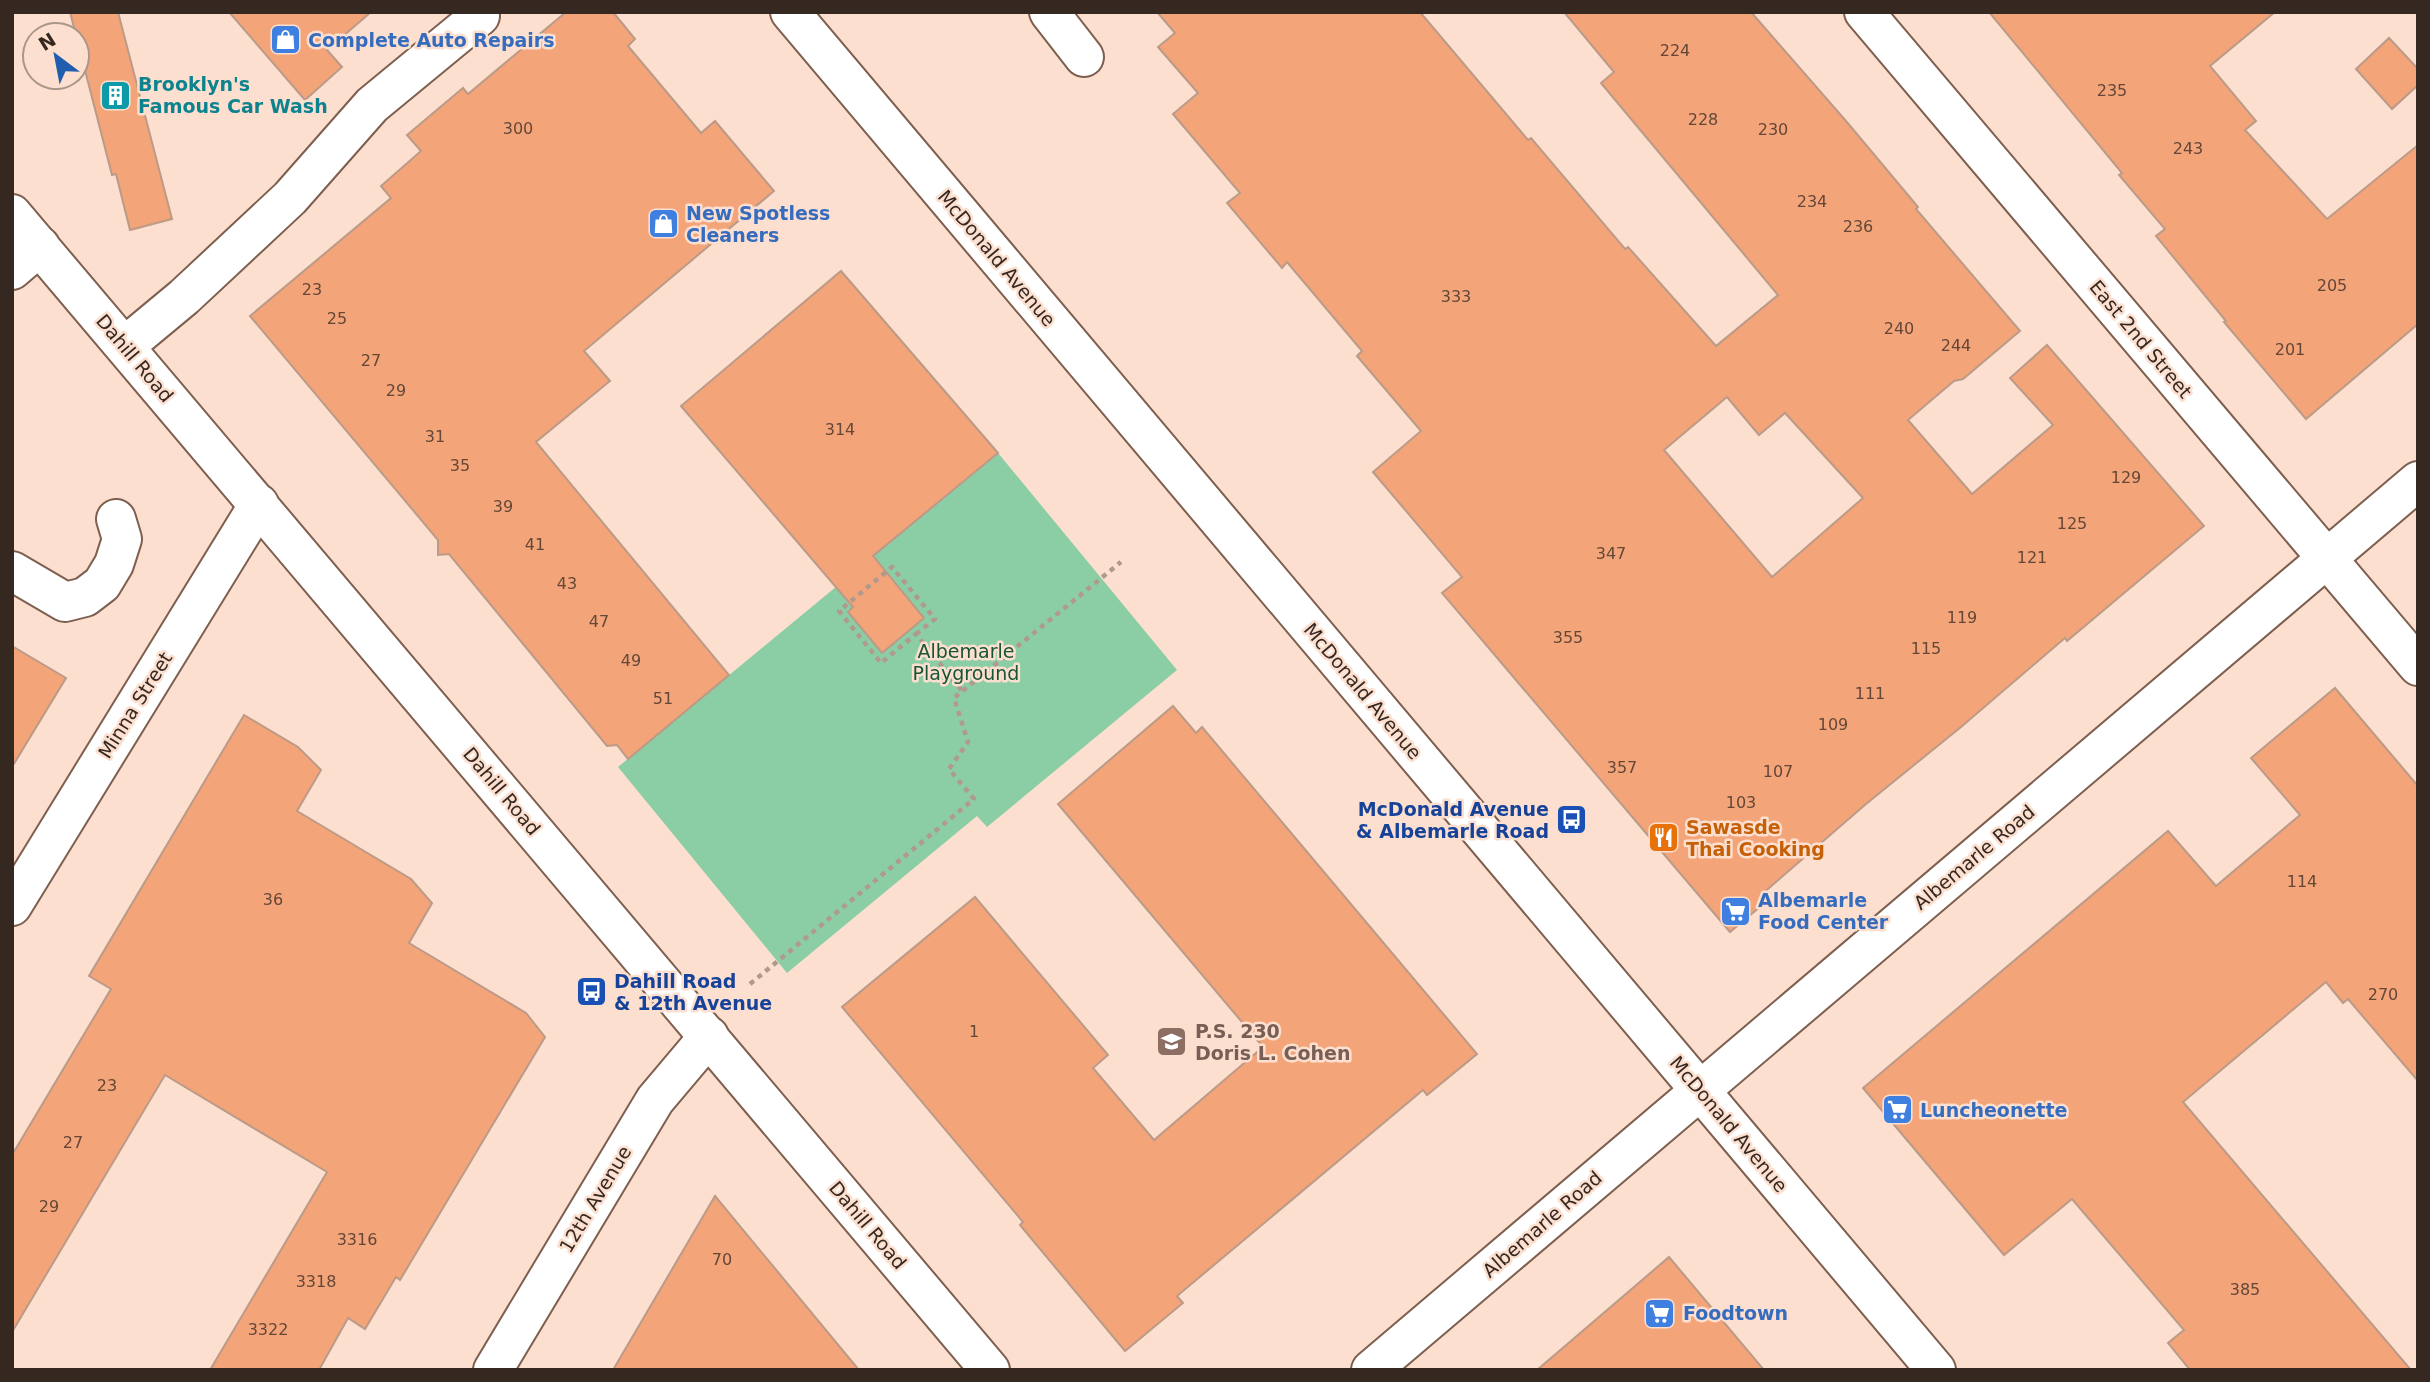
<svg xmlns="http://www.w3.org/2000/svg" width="2430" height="1382" font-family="'DejaVu Sans',sans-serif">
	<rect width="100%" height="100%" fill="#fcdfcf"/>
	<polygon fill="#8bcea5" points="998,453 1177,670 987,827 977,816 787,973 618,767"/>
	<g fill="#f3a479" stroke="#bc9a88" stroke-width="2" fill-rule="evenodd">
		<polygon points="70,12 118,12 172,219 130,230 116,174 112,175"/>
		<polygon points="229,12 371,12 327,50 342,67 305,100"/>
		<polygon points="566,12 613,12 635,39 628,46 701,133 715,121 774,191 584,351 610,381 536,442 729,675 628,759 617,745 607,746 449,554 438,555 438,540 250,316 391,198 381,186 421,151 407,135 463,88 468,94"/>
		<path d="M1157,12H1420L1528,140L1531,138L1625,249L1628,247L1716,346L1778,295L1601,83L1614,72L1564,12H1751L1846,121L1918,207L1916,209L2020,331L1963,379L1954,381L1908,420L1972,494L2053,425L2010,378L2047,345L2204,526L2067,641L2065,638L1961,727L1866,804L1761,895L1767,901L1730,932L1442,593L1462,577L1373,472L1421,431L1357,356L1362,351L1287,262L1282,268L1227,203L1240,193L1173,114L1198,93L1158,47L1175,33ZM1727,397L1759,435L1785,413L1863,498L1772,577L1664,450Z"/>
		<polygon points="1989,12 2275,12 2210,66 2256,121 2245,130 2327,219 2418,145 2418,324 2306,419 2224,322 2226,321 2156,236 2165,229 2119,175 2122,173"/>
		<polygon points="2389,38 2418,69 2418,85 2392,109 2356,69"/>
		<polygon points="841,271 998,453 873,556 924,618 882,653 848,612 853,607 681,406"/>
		<polygon points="12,646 66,678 12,767"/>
		<polygon points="2335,688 2418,786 2418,1081 2348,999 2343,1003 2326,982 2183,1102 2411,1370 2190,1370 2168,1343 2184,1330 2072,1199 2004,1255 1863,1088 2168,831 2216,886 2300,815 2251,758"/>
		<polygon points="1173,706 1196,733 1202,727 1477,1054 1427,1095 1423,1090 1177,1296 1183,1303 1125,1351 1020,1225 1023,1222 842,1007 975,897 1108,1055 1093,1068 1154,1140 1263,1047 1058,804"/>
		<polygon points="244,715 298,747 321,770 297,811 411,879 432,903 409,943 526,1013 545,1037 400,1280 396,1277 365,1329 348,1318 319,1370 210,1370 327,1172 165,1075 12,1332 12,1155 111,989 89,976"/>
		<polygon points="715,1196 859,1370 613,1370"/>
		<polygon points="1669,1257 1764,1370 1537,1370"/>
	</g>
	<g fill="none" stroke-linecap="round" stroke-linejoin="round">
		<defs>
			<g id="minor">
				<polyline points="1049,12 1084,57"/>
				<polyline points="1864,12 2418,666"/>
				<polyline points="12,214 990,1370"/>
				<polyline points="12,270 40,246"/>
				<polyline points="125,346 184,297 290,198 372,105 480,16"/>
				<polyline points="12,571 65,602 85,597 102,584 114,564 122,539 116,519"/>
				<polyline points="12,906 259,504"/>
				<polyline points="493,1370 655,1100 709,1036"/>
				<polyline points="1371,1370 2418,481"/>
			</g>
			<polyline id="major" points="790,12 1936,1370"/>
		</defs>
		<use href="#minor" stroke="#7e5f4f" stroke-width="42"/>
		<use href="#major" stroke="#7e5f4f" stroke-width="42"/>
		<g stroke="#b0998d" stroke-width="4.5" stroke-dasharray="5 5" stroke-linecap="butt">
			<polyline points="916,634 935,619 892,567 839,611 881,663 916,634 963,692"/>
			<polyline points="750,984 974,799 949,769 968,742 954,698 1121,562"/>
		</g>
		<use href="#minor" stroke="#fff" stroke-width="38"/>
		<use href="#major" stroke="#fff" stroke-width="38"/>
	</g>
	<defs>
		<symbol id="shop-square" viewBox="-11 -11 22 22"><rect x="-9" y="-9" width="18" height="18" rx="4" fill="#3f7fe0" stroke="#fcdfcf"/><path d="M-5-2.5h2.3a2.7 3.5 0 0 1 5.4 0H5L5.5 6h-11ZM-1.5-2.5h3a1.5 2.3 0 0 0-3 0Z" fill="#fff"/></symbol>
		<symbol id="building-square" viewBox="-11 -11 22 22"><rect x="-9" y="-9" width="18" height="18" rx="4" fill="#0f9aa8" stroke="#fcdfcf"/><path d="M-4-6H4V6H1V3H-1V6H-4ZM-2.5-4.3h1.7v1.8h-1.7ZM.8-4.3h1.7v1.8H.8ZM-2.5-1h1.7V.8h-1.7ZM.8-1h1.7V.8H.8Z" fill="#fff"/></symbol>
		<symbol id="bus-square" viewBox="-11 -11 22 22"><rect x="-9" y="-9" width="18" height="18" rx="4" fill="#1a4fb4" stroke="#fcdfcf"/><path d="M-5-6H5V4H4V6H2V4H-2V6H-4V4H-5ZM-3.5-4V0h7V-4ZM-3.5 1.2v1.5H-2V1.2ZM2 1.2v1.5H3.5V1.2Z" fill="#fff"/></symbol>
		<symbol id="restaurant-square" viewBox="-11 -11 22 22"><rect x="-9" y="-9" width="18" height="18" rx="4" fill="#e8710a" stroke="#fcdfcf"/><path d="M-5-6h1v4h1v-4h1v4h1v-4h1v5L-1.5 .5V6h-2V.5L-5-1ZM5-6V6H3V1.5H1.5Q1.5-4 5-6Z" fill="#fff"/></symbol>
		<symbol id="supermarket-square" viewBox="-11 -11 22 22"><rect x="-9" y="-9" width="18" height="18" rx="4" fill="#3f7fe0" stroke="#fcdfcf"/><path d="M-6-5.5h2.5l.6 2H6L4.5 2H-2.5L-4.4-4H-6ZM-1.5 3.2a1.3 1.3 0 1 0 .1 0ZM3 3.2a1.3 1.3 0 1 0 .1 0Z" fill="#fff"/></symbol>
		<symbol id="school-square" viewBox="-11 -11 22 22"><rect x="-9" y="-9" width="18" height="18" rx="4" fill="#8d6e63" stroke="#fcdfcf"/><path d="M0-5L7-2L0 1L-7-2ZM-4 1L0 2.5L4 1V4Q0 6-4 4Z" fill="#fff"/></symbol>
	</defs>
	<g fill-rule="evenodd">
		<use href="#shop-square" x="268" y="22" width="35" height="35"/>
		<use href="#building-square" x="98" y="78" width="35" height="35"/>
		<use href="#shop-square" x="646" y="206" width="35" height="35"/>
		<use href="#bus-square" x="1554" y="802" width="35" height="35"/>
		<use href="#restaurant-square" x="1646" y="820" width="35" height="35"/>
		<use href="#supermarket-square" x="1718" y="894" width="35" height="35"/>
		<use href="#bus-square" x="574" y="974" width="35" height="35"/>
		<use href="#school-square" x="1154" y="1024" width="35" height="35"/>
		<use href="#supermarket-square" x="1880" y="1092" width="35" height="35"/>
		<use href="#supermarket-square" x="1642" y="1296" width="35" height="35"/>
	</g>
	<g text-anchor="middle" stroke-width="5" stroke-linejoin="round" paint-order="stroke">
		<g font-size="16" fill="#644737">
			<text x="1675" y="56">224</text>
			<text x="2112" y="96">235</text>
			<text x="1703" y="125">228</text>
			<text x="518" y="134">300</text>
			<text x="1773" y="135">230</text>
			<text x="2188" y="154">243</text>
			<text x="1812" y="207">234</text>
			<text x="1858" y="232">236</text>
			<text x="2332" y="291">205</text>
			<text x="312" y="295">23</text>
			<text x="1456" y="302">333</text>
			<text x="337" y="324">25</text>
			<text x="1899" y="334">240</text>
			<text x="1956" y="351">244</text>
			<text x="2290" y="355">201</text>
			<text x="371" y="366">27</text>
			<text x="396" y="396">29</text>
			<text x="840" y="435">314</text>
			<text x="435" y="442">31</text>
			<text x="460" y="471">35</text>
			<text x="2126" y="483">129</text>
			<text x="503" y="512">39</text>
			<text x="2072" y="529">125</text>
			<text x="535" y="550">41</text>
			<text x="1611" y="559">347</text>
			<text x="2032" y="563">121</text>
			<text x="567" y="589">43</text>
			<text x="1962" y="623">119</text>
			<text x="599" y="627">47</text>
			<text x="1568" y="643">355</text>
			<text x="1926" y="654">115</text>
			<text x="631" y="666">49</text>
			<text x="1870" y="699">111</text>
			<text x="663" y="704">51</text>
			<text x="1833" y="730">109</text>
			<text x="1622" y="773">357</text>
			<text x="1778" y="777">107</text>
			<text x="1741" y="808">103</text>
			<text x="2302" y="887">114</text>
			<text x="273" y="905">36</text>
			<text x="2383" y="1000">270</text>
			<text x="974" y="1037">1</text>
			<text x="107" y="1091">23</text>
			<text x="73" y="1148">27</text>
			<text x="49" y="1212">29</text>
			<text x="357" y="1245">3316</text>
			<text x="722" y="1265">70</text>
			<text x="316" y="1287">3318</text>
			<text x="2245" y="1295">385</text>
			<text x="268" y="1335">3322</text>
		</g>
		<g font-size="19" font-weight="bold" fill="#366cbe" stroke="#fcdfcf" text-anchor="start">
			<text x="308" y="47">Complete Auto Repairs</text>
			<text x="686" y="220">New Spotless<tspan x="686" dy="22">Cleaners</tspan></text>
			<text x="1758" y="907">Albemarle<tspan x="1758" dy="22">Food Center</tspan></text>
			<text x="1920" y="1117">Luncheonette</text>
			<text x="1683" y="1320">Foodtown</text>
		</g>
		<g font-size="19" font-weight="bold" fill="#0d838f" stroke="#fcdfcf" text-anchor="start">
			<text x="138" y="91">Brooklyn's<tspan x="138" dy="22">Famous Car Wash</tspan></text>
		</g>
		<g font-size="19" fill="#352821" stroke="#fcdfcf">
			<text transform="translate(997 258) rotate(50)" y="7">McDonald Avenue</text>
			<text transform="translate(2141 339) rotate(50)" y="7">East 2nd Street</text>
			<text transform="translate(135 358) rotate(50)" y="7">Dahill Road</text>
			<text transform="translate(1363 691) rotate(50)" y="7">McDonald Avenue</text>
			<text transform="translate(135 705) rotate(-58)" y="7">Minna Street</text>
			<text transform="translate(502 791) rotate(50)" y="7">Dahill Road</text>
			<text transform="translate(1974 857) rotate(-40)" y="7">Albemarle Road</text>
			<text transform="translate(1729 1124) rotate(50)" y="7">McDonald Avenue</text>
			<text transform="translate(595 1199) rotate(-59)" y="7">12th Avenue</text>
			<text transform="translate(1542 1224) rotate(-41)" y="7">Albemarle Road</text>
			<text transform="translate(868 1225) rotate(50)" y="7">Dahill Road</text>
		</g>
		<g font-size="19" fill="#165535" stroke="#fcdfcf">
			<text x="966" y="658">Albemarle<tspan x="966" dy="22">Playground</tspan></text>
		</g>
		<g font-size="19" font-weight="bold" fill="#164399" stroke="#fcdfcf" text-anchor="end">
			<text x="1549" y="816">McDonald Avenue<tspan x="1549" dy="22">&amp; Albemarle Road</tspan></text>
			<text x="614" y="988" text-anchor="start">Dahill Road<tspan x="614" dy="22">&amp; 12th Avenue</tspan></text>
		</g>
		<g font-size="19" font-weight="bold" fill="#c56008" stroke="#fcdfcf" text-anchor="start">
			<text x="1686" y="834">Sawasde<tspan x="1686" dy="22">Thai Cooking</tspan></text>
		</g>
		<g font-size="19" font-weight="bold" fill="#785e54" stroke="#fcdfcf" text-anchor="start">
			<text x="1195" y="1038">P.S. 230<tspan x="1195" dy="22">Doris L. Cohen</tspan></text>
		</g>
	</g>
	<rect width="2430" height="1382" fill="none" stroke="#352821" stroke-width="28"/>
	<g transform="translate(56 56) rotate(328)"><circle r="33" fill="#fcdfcf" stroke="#ac9689" stroke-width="2"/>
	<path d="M0-5L12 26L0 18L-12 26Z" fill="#215dae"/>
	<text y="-10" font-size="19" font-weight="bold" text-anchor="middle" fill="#352821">N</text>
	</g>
</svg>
